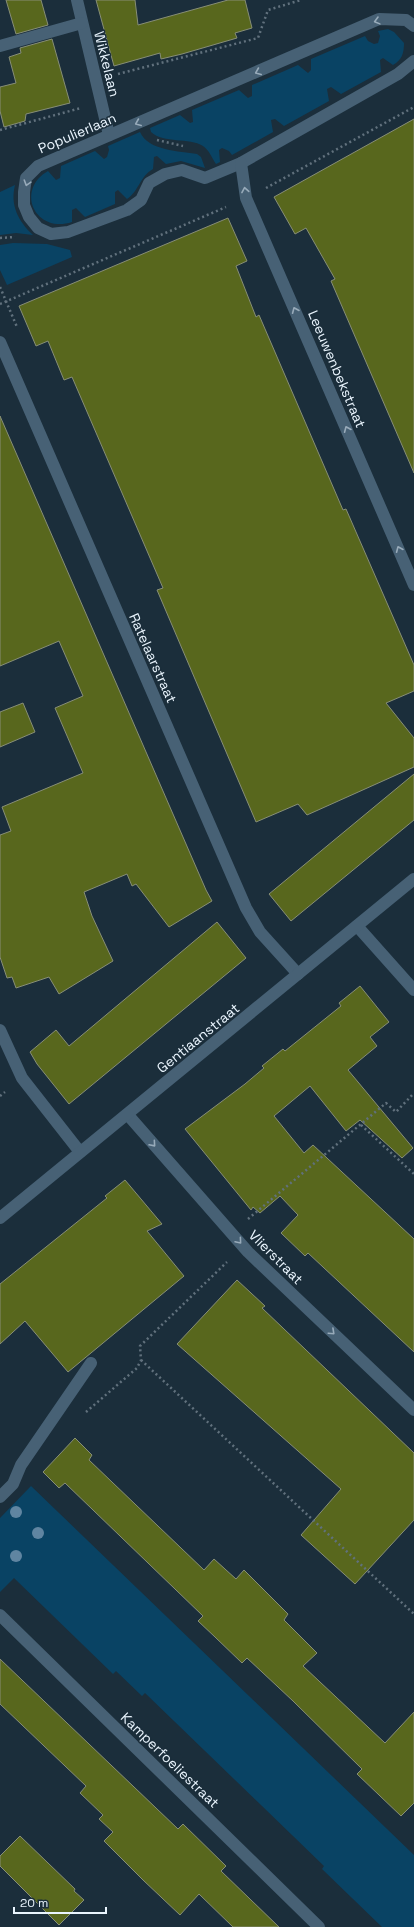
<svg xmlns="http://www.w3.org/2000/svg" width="414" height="1927" font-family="'Space Grotesk',sans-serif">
	<rect width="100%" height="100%" fill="#1b2e3b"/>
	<g fill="#094364">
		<path d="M388,29L394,32L404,43C404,53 402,60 393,65L383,58L380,60L381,72L341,94L331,87L327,89L329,101L284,126L275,119L271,120L273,132L232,155L229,151L222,148L219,150L220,162L216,164C212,158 209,150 203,146C189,137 164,144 151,132L150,128L180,115L190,123L193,122L192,110L239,90L248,98L252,96V85L298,65L308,73L311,70V59L365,36L368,41L374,44L378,43L380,36L378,31Z"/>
		<path d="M140,132C148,151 180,151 197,154L201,157L205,168L181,161L166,164L157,156L154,157L153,169C140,176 139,191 127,199L118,190L115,192V204L85,217L76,208L72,210V222C35,234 15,190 48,171L56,180L60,178L61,166L95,151L104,159L107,157L109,150L108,146Z"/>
		<path d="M15,185C10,205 18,221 33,235L16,233L0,235V192Z"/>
		<polygon points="13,243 47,244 70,250 72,257 7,285 0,270 0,245"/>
		<polygon points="31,1486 414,1855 414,1927 382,1927 322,1869 324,1866 145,1693 142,1696 116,1671 113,1674 14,1578 0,1592 0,1518"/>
	</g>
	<g fill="#58671d" stroke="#878e77">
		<polygon points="6,0 41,0 48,25 16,34"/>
		<polygon points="96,0 135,0 138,25 228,0 245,0 252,28 235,33 237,38 182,54 161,59 160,53 114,66"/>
		<polygon points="52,39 70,103 26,114 25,121 4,127 0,111 0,87 16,83 9,57 21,53 20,48"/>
		<polygon points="414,119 414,473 331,281 335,279 306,228 295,234 274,197"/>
		<polygon points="228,218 247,261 236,266 256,317 259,315 343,510 346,509 414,665 414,691 386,703 414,738 414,767 307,815 298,804 256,822 157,590 163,588 72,377 64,380 48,341 36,346 19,306"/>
		<polygon points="0,416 206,890 212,901 169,927 136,884 132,886 127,874 84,892 92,916 113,961 59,994 49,977 16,988 12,977 7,978 0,957 0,835 11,831 2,807 83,773 55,708 83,696 59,641 0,666"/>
		<polygon points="23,703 35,732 0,747 0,712"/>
		<polygon points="414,774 414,820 291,921 269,894"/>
		<polygon points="217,922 246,958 69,1104 37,1064 30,1052 56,1030 69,1046"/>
		<polygon points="360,986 389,1022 370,1037 377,1046 348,1070 413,1148 402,1158 360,1120 346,1131 310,1086 274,1116 304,1153 313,1145 414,1239 414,1352 308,1253 305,1256 281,1233 298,1215 280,1196 260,1213 253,1207 251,1210 185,1129 245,1084 264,1068 262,1066 283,1049 285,1051 341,1006 339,1003"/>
		<polygon points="125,1180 162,1224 147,1231 184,1276 68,1372 25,1321 0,1344 0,1284 107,1198 105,1196"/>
		<polygon points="237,1280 265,1306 262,1308 414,1453 414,1520 355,1584 301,1535 341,1489 177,1344"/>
		<polygon points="75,1438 92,1455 89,1460 204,1570 214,1559 236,1579 244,1570 288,1614 284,1620 317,1653 303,1666 385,1743 414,1712 414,1803 401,1816 357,1774 362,1769 293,1701 247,1658 242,1663 215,1637 198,1621 203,1616 65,1483 59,1488 43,1472"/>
		<polygon points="0,1659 178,1829 183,1824 226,1866 221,1871 279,1927 233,1927 199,1894 180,1915 143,1880 104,1841 113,1832 99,1819 103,1815 80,1793 86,1786 0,1704"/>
		<polygon points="20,1836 75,1889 74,1891 84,1900 59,1925 0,1866 0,1856"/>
	</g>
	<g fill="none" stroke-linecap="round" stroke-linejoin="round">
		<g stroke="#61717d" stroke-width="2.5" stroke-dasharray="2 3" stroke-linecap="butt">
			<polyline points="118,74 258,38 268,10 301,0"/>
			<polyline points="0,130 81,108"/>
			<polyline points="157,140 183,146"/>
			<polyline points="266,188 414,107"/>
			<polyline points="0,238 15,237"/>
			<polyline points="0,287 17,327"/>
			<polyline points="0,304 226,207"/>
			<polyline points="0,1096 5,1092"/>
			<polyline points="361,1125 414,1174"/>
			<polyline points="248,1219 386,1103 396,1112 414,1093"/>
			<polyline points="141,1360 414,1614"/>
			<polyline points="86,1412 137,1368 141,1360 140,1346 227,1262"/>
		</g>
		<g stroke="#476175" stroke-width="12">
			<polyline points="77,0 109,135"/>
			<polyline points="414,26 406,20 379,19 38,166 26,178 24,192 24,205 29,217 38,228 51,234 68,232 127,210 141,200 149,183 165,174 182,170 205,178 241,163 398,74 414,61"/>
			<polyline points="0,46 82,23"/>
			<polyline points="241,163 246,198 414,585"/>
			<polyline points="0,342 246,908 260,932 298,974"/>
			<polyline points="357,926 414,990"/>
			<polyline points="0,1030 22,1078 80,1152"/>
			<polyline points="128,1115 248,1252 414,1410"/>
			<polyline points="0,1218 414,879"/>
			<polyline points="0,1497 13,1484 21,1465 91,1363"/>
			<polyline points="0,1615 319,1927"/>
		</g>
	</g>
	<g fill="#6085a1">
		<circle cx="16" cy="1512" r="6"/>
		<circle cx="38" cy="1533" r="6"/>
		<circle cx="16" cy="1556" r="6"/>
	</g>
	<defs><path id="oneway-chevron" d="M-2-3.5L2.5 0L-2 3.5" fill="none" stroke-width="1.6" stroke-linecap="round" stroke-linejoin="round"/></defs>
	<g stroke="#98abba">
		<use href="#oneway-chevron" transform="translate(377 21) rotate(165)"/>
		<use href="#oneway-chevron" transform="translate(258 72) rotate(157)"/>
		<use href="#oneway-chevron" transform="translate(138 123) rotate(157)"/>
		<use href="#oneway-chevron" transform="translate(27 183) rotate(107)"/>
		<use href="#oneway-chevron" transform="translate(245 190) rotate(-100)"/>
		<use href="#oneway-chevron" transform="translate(295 310) rotate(-113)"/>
		<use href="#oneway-chevron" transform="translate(347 429) rotate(-113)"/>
		<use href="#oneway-chevron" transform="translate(399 549) rotate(-113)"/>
		<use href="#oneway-chevron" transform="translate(153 1144) rotate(49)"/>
		<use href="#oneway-chevron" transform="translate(239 1241) rotate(50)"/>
		<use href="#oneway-chevron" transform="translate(332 1332) rotate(43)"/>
	</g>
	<g text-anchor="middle" stroke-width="3" stroke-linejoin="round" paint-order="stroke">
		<g font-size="14" fill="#eaf5fe" stroke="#1b2e3b">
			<text transform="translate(107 64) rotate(76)" y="5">Wikkelaan</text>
			<text transform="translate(77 133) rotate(-23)" y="5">Populierlaan</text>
			<text transform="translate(337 369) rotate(67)" y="5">Leeuwenbekstraat</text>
			<text transform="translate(153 658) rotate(66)" y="5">Ratelaarstraat</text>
			<text transform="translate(198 1038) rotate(-39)" y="5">Gentiaanstraat</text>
			<text transform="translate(276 1257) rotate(45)" y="5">Vlierstraat</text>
			<text transform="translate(170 1760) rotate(44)" y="5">Kamperfoeliestraat</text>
		</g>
	</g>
	<path d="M14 1907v6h92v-6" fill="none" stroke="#eaf5fe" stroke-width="2"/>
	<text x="20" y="1907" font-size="12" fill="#eaf5fe" stroke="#1b2e3b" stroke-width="3" paint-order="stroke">20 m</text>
</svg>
